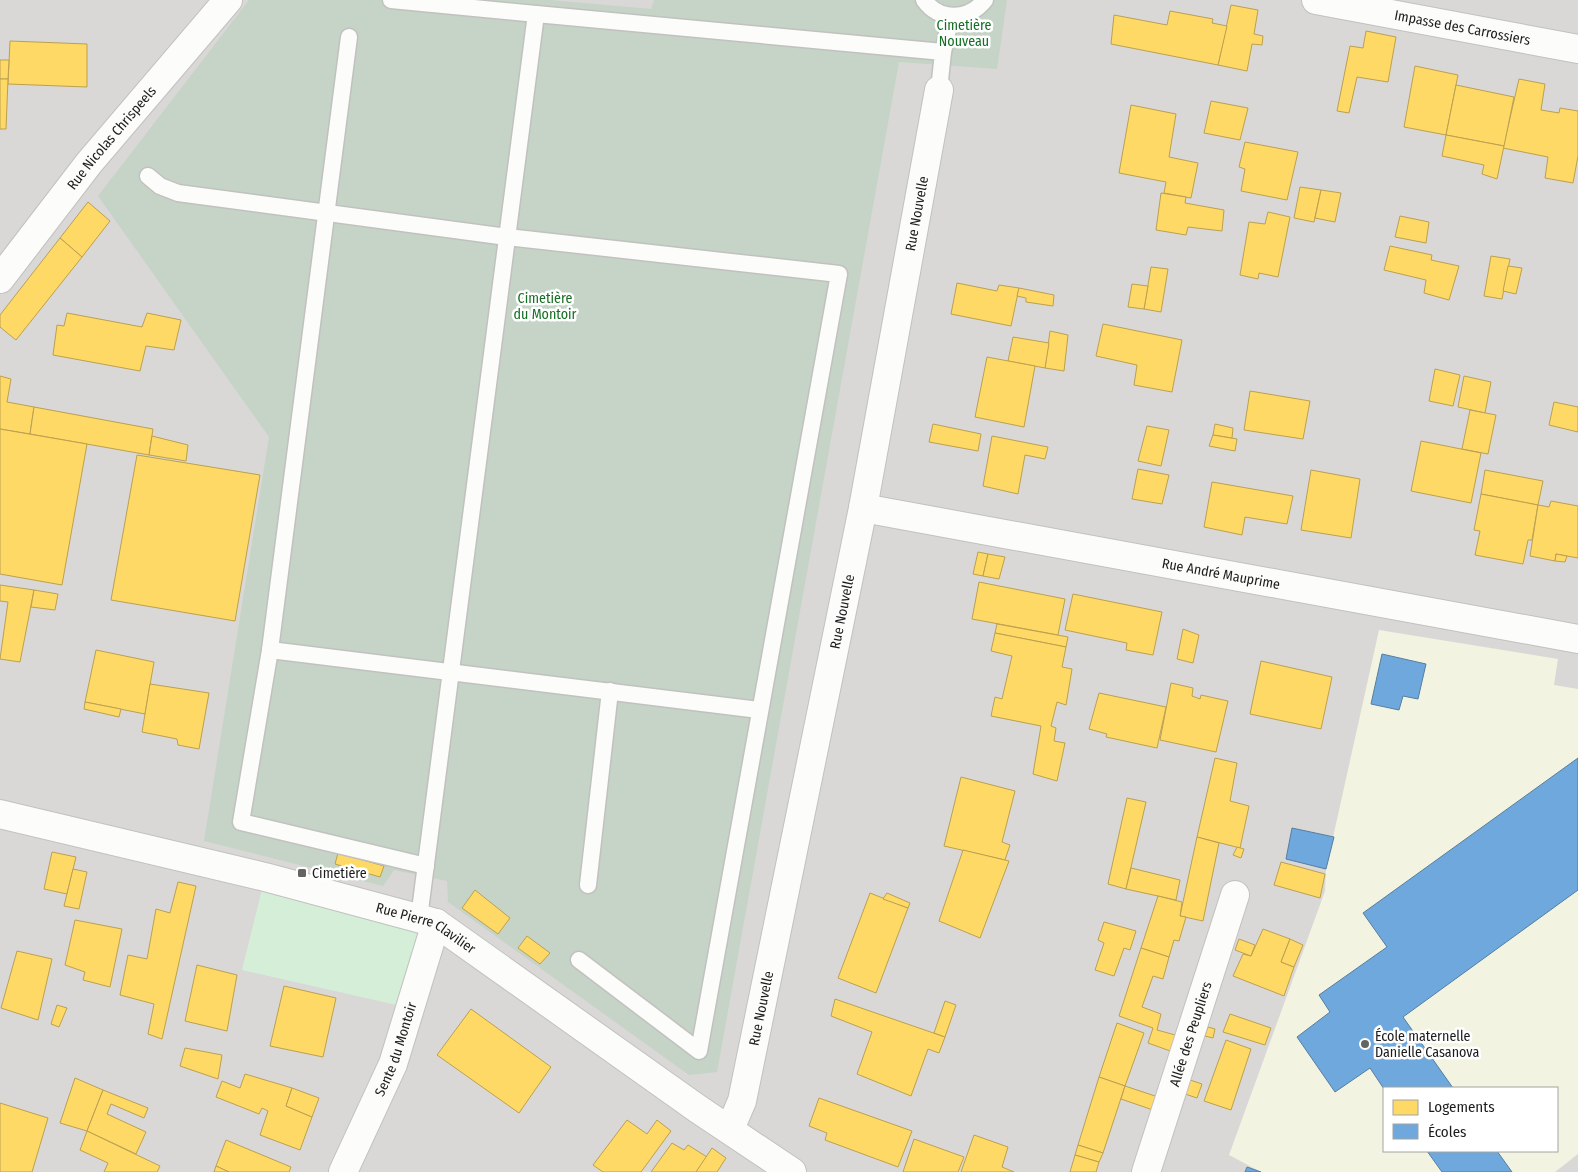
<svg xmlns="http://www.w3.org/2000/svg" width="1578" height="1172" font-family="'Fira Sans Condensed',sans-serif">
	<rect width="100%" height="100%" fill="#eae9e5"/>
	<path fill="#d9d8d6" fill-rule="evenodd" d="M0,0H1578V1172H0ZM1384,1088H1557V1151H1384Z"/>
	<path fill="#f2f3e1" fill-rule="evenodd" d="M1379,630L1558,659L1554,685L1578,689V1154L1555,1172H1261L1229,1155L1325,891L1326,869ZM1384,1088H1557V1151H1384Z"/>
	<polygon fill="#c5d4c6" points="249,0 550,0 651,9 654,0 1007,0 997,69 899,62 717,1072 689,1075 448,902 447,881 394,870 383,886 204,841 269,437 98,196"/>
	<polygon fill="#d5eed7" points="265,877 436,923 410,1008 242,970"/>
	<g fill="#ffd966" stroke="#bba050">
		<polygon points="1231,5 1258,10 1254,34 1263,36 1262,45 1252,44 1247,71 1218,65"/>
		<polygon points="1170,11 1213,19 1212,23 1227,26 1218,65 1111,44 1114,15 1167,25"/>
		<polygon points="1366,31 1396,37 1388,82 1357,77 1349,113 1337,111 1350,46 1363,48"/>
		<polygon points="10,41 87,44 87,87 8,84"/>
		<polygon points="0,60 9,60 8,79 0,79"/>
		<polygon points="1415,66 1458,75 1446,135 1404,127"/>
		<polygon points="0,79 8,79 6,129 0,129"/>
		<polygon points="1519,79 1545,84 1541,110 1559,113 1560,108 1578,111 1578,156 1573,183 1545,178 1548,157 1503,148"/>
		<polygon points="1456,85 1514,97 1504,146 1446,135"/>
		<polygon points="1211,101 1248,108 1240,140 1204,133"/>
		<polygon points="1131,105 1176,114 1169,157 1198,163 1191,198 1164,193 1166,182 1119,173"/>
		<polygon points="1446,135 1504,146 1497,179 1482,174 1484,165 1442,156"/>
		<polygon points="1245,142 1298,152 1287,200 1241,191 1245,169 1239,167"/>
		<polygon points="1300,187 1321,190 1314,222 1294,218"/>
		<polygon points="1321,190 1341,193 1335,222 1315,218"/>
		<polygon points="1161,193 1186,197 1185,203 1224,210 1222,231 1188,227 1186,235 1156,230"/>
		<polygon points="88,202 110,221 82,257 60,238"/>
		<polygon points="1268,212 1290,217 1278,277 1259,273 1258,279 1240,275 1249,222 1265,224"/>
		<polygon points="1400,216 1429,222 1426,243 1395,237"/>
		<polygon points="60,238 82,257 16,340 0,327 0,315"/>
		<polygon points="1390,246 1432,255 1431,260 1459,266 1449,300 1424,293 1426,280 1384,270"/>
		<polygon points="1491,256 1510,259 1502,299 1484,296"/>
		<polygon points="1508,266 1522,268 1516,294 1503,291"/>
		<polygon points="1151,267 1168,269 1161,312 1144,309"/>
		<polygon points="957,283 997,291 999,285 1019,288 1011,326 951,314"/>
		<polygon points="1132,284 1148,286 1144,309 1128,307"/>
		<polygon points="1019,288 1054,295 1053,306 1026,302 1026,298 1017,296"/>
		<polygon points="67,313 142,327 147,313 181,320 174,350 146,346 140,371 53,355 57,325 64,326"/>
		<polygon points="1103,324 1182,340 1172,392 1134,385 1137,365 1096,356"/>
		<polygon points="1050,331 1068,335 1064,371 1045,368"/>
		<polygon points="1013,337 1049,343 1045,368 1008,361"/>
		<polygon points="987,357 1035,366 1024,427 975,417"/>
		<polygon points="1435,369 1460,375 1453,406 1429,401"/>
		<polygon points="0,376 11,379 7,402 34,407 30,434 0,429"/>
		<polygon points="1464,376 1491,382 1485,413 1458,407"/>
		<polygon points="1250,391 1310,401 1303,439 1244,430"/>
		<polygon points="1554,402 1578,407 1578,432 1549,425"/>
		<polygon points="34,407 153,429 149,455 30,434"/>
		<polygon points="1470,410 1496,415 1488,454 1462,449"/>
		<polygon points="933,424 981,434 978,451 929,442"/>
		<polygon points="1215,424 1233,428 1232,438 1213,435"/>
		<polygon points="1147,426 1169,430 1161,466 1138,461"/>
		<polygon points="0,429 87,444 62,585 0,574"/>
		<polygon points="1213,435 1237,439 1235,451 1209,446"/>
		<polygon points="152,436 188,445 186,461 149,455"/>
		<polygon points="992,436 1048,447 1045,459 1025,455 1018,494 983,486"/>
		<polygon points="1421,441 1481,453 1471,503 1411,491"/>
		<polygon points="137,455 260,475 235,621 111,600"/>
		<polygon points="1138,469 1169,475 1162,504 1132,499"/>
		<polygon points="1311,470 1360,479 1351,538 1301,530"/>
		<polygon points="1485,470 1543,481 1538,505 1481,494"/>
		<polygon points="1212,482 1293,496 1287,524 1245,517 1242,535 1204,527"/>
		<polygon points="1481,494 1538,505 1532,540 1528,540 1523,564 1475,555 1480,531 1474,530"/>
		<polygon points="1551,501 1578,506 1578,558 1556,554 1555,561 1530,556 1538,505 1549,507"/>
		<polygon points="978,552 988,554 983,576 973,574"/>
		<polygon points="988,554 1005,557 999,579 983,576"/>
		<polygon points="1556,554 1567,556 1565,562 1555,561"/>
		<polygon points="979,582 1065,599 1058,635 972,619"/>
		<polygon points="0,585 34,590 20,662 0,659 8,602 0,601"/>
		<polygon points="34,590 58,594 55,610 31,607"/>
		<polygon points="1073,594 1162,612 1153,655 1126,650 1127,643 1065,630"/>
		<polygon points="997,624 1068,637 1066,647 995,633"/>
		<polygon points="1183,629 1199,635 1193,663 1177,659"/>
		<polygon points="995,633 1066,647 1062,667 1072,669 1066,705 1057,702 1051,726 1056,728 1054,741 1065,743 1057,781 1033,774 1041,726 991,716 995,697 1002,699 1012,656 991,651"/>
		<polygon points="96,650 154,662 145,714 85,702"/>
		<polygon points="1261,661 1332,677 1321,729 1250,714"/>
		<polygon points="1171,683 1193,688 1192,696 1200,699 1201,695 1228,701 1216,752 1160,740"/>
		<polygon points="150,684 209,693 199,749 178,745 177,739 142,732"/>
		<polygon points="1099,693 1166,707 1157,748 1106,737 1107,734 1089,729"/>
		<polygon points="85,702 121,709 119,717 84,709"/>
		<polygon points="1215,758 1237,763 1230,801 1249,806 1240,848 1197,837"/>
		<polygon points="961,777 1015,791 1002,842 1010,845 1005,860 944,846"/>
		<polygon points="1127,798 1146,802 1126,889 1108,884"/>
		<polygon points="1197,837 1219,843 1203,921 1180,916"/>
		<polygon points="1237,847 1244,849 1241,858 1233,855"/>
		<polygon points="963,850 1009,861 980,938 939,921"/>
		<polygon points="52,852 76,857 67,894 44,889"/>
		<polygon points="338,853 384,866 380,877 335,864"/>
		<polygon points="1281,862 1325,874 1320,898 1274,885"/>
		<polygon points="1131,868 1180,880 1176,900 1126,889"/>
		<polygon points="73,869 87,872 79,909 64,906"/>
		<polygon points="178,882 196,886 162,1039 148,1034 154,1004 120,995 128,955 147,959 156,909 170,913"/>
		<polygon points="475,890 510,918 498,934 462,908"/>
		<polygon points="870,893 908,908 876,993 838,978"/>
		<polygon points="887,893 910,903 908,908 883,899"/>
		<polygon points="1158,896 1182,902 1180,916 1186,917 1179,941 1174,940 1169,957 1141,948"/>
		<polygon points="75,920 122,929 110,987 83,980 85,972 65,965"/>
		<polygon points="1104,922 1136,931 1130,950 1124,948 1114,976 1095,970 1104,943 1098,940"/>
		<polygon points="1263,929 1290,939 1281,962 1294,967 1284,996 1233,976 1243,954 1251,956"/>
		<polygon points="527,936 550,953 540,964 518,948"/>
		<polygon points="1239,939 1255,945 1251,956 1235,950"/>
		<polygon points="1290,939 1303,945 1294,967 1281,962"/>
		<polygon points="1141,948 1169,957 1163,979 1153,976 1142,1007 1161,1014 1157,1030 1179,1036 1173,1052 1148,1043 1153,1028 1119,1016"/>
		<polygon points="17,951 52,959 38,1020 1,1008"/>
		<polygon points="197,965 237,975 227,1031 185,1021"/>
		<polygon points="284,986 336,998 323,1057 270,1046"/>
		<polygon points="835,999 945,1037 939,1053 928,1049 911,1096 857,1074 872,1032 831,1016"/>
		<polygon points="945,1001 956,1005 945,1037 934,1033"/>
		<polygon points="57,1005 67,1008 59,1027 51,1024"/>
		<polygon points="471,1009 551,1067 519,1113 437,1055"/>
		<polygon points="1230,1014 1271,1028 1265,1045 1223,1032"/>
		<polygon points="1117,1023 1144,1033 1125,1086 1099,1077"/>
		<polygon points="1208,1027 1215,1029 1213,1038 1205,1036"/>
		<polygon points="1226,1040 1251,1049 1231,1110 1204,1101"/>
		<polygon points="185,1048 222,1055 218,1079 180,1066"/>
		<polygon points="245,1074 292,1088 286,1106 312,1117 300,1150 260,1135 268,1111 262,1108 259,1114 216,1097 222,1081 240,1088"/>
		<polygon points="1099,1077 1125,1086 1103,1153 1078,1145"/>
		<polygon points="75,1078 103,1090 87,1131 60,1123"/>
		<polygon points="1190,1080 1202,1084 1197,1098 1185,1094"/>
		<polygon points="1125,1086 1158,1097 1153,1110 1121,1099"/>
		<polygon points="292,1088 319,1098 312,1117 286,1106"/>
		<polygon points="103,1090 148,1108 144,1118 111,1104 107,1114 146,1132 136,1154 87,1131"/>
		<polygon points="819,1098 912,1131 898,1167 825,1140 827,1133 809,1126"/>
		<polygon points="0,1103 48,1118 32,1172 0,1172"/>
		<polygon points="627,1120 647,1134 657,1120 671,1131 641,1172 603,1172 593,1165"/>
		<polygon points="87,1131 160,1166 157,1172 104,1172 108,1163 80,1150"/>
		<polygon points="974,1135 1008,1147 1002,1167 1014,1172 961,1172"/>
		<polygon points="914,1139 964,1157 958,1172 903,1172"/>
		<polygon points="226,1140 291,1167 289,1172 229,1172 216,1166"/>
		<polygon points="672,1143 684,1150 688,1145 707,1157 696,1172 651,1172"/>
		<polygon points="1078,1145 1103,1153 1099,1162 1075,1155"/>
		<polygon points="712,1148 726,1158 717,1172 696,1172"/>
		<polygon points="1075,1155 1099,1162 1096,1172 1070,1172"/>
		<polygon points="216,1166 229,1172 214,1172"/>
	</g>
	<g fill="#6fa8dc" stroke="#567ea2">
		<polygon points="1382,654 1426,664 1418,699 1403,696 1399,710 1371,704"/>
		<polygon points="1578,758 1578,890 1403,1017 1453,1088 1384,1089 1370,1068 1335,1092 1297,1037 1330,1012 1319,995 1387,947 1363,913"/>
		<polygon points="1292,828 1334,837 1326,869 1286,859"/>
		<polygon points="1427,1151 1497,1151 1512,1172 1442,1172"/>
		<polygon points="1247,1167 1261,1172 1245,1172"/>
	</g>
	<g fill="none" stroke-linecap="round" stroke-linejoin="round">
		<defs>
			<g id="service">
				<polyline points="391,0 536,14"/>
				<path d="M924,0C940,22 969,20 985,0"/>
				<polyline points="349,37 270,650 241,822 426,866"/>
				<polyline points="943,52 951,16"/>
				<polyline points="148,176 160,186 178,193 507,237 839,274 699,1051 579,960"/>
				<polyline points="270,650 759,710"/>
				<polyline points="588,885 610,691"/>
				<polyline points="419,918 536,14 943,52 939,90"/>
			</g>
			<g id="minor">
				<path id="s1" d="M1316,0L1578,49"/>
				<path id="s2" d="M0,279L89,163L228,0"/>
				<path id="s3" d="M863,508L1578,639"/>
				<path id="s4" d="M0,814L265,877L436,923L698,1109L792,1172"/>
				<path id="s5" d="M730,1129L742,1101L863,508L939,90"/>
				<path id="s6" d="M343,1172L393,1064L436,923"/>
				<path id="s7" d="M1146,1172L1235,895"/>
			</g>
		</defs>
		<use href="#service" stroke="#c1c1bf" stroke-width="19"/>
		<use href="#minor" stroke="#c1c1bf" stroke-width="30"/>
		<use href="#service" stroke="#fcfcfb" stroke-width="16"/>
		<use href="#minor" stroke="#fcfcfb" stroke-width="28"/>
	</g>
	<g fill="#646462" stroke="#fff" stroke-width="2">
		<rect x="297" y="868" width="10" height="10" rx="2.5"/>
		<circle cx="1365" cy="1044" r="5"/>
	</g>
	<g text-anchor="middle" stroke-width="5" stroke-linejoin="round" paint-order="stroke">
		<g font-size="14" fill="#166e24" stroke="#fff">
			<text x="964" y="30">Cimetière<tspan x="964" dy="16">Nouveau</tspan></text>
			<text x="545" y="303">Cimetière<tspan x="545" dy="16">du Montoir</tspan></text>
		</g>
		<g font-size="14" fill="#1c1c1c" stroke="#fff">
			<text dy="5" stroke="none"><textPath href="#s1" startOffset="149">Impasse des Carrossiers</textPath></text>
			<text dy="5" stroke="none"><textPath href="#s2" startOffset="180">Rue Nicolas Chrispeels</textPath></text>
			<text dy="5" stroke="none"><textPath href="#s5" startOffset="935">Rue Nouvelle</textPath></text>
			<text dy="5" stroke="none"><textPath href="#s3" startOffset="364">Rue André Mauprime</textPath></text>
			<text dy="5" stroke="none"><textPath href="#s5" startOffset="530">Rue Nouvelle</textPath></text>
			<text dy="5" stroke="none"><textPath href="#s4" startOffset="442">Rue Pierre Clavilier</textPath></text>
			<text dy="5" stroke="none"><textPath href="#s5" startOffset="125">Rue Nouvelle</textPath></text>
			<text dy="5" stroke="none"><textPath href="#s7" startOffset="145">Allée des Peupliers</textPath></text>
			<text dy="5" stroke="none"><textPath href="#s6" startOffset="134">Sente du Montoir</textPath></text>
		</g>
		<g font-size="14" fill="#1c1c1c" stroke="#fff" text-anchor="start">
			<text x="312" y="878">Cimetière</text>
			<text x="1375" y="1041">École maternelle<tspan x="1375" dy="16">Danielle Casanova</tspan></text>
		</g>
	</g>
	<rect x="1383" y="1087" width="175" height="65" fill="#ffffff" stroke="#a4a4a4"/>
	<rect x="1393" y="1100" width="25" height="15" fill="#ffd966" stroke="#a4a4a4"/>
	<text x="1428" y="1112" font-size="15" fill="#1c1c1c">Logements</text>
	<rect x="1393" y="1124" width="25" height="15" fill="#6fa8dc" stroke="#a4a4a4"/>
	<text x="1428" y="1137" font-size="15" fill="#1c1c1c">Écoles</text>
</svg>
